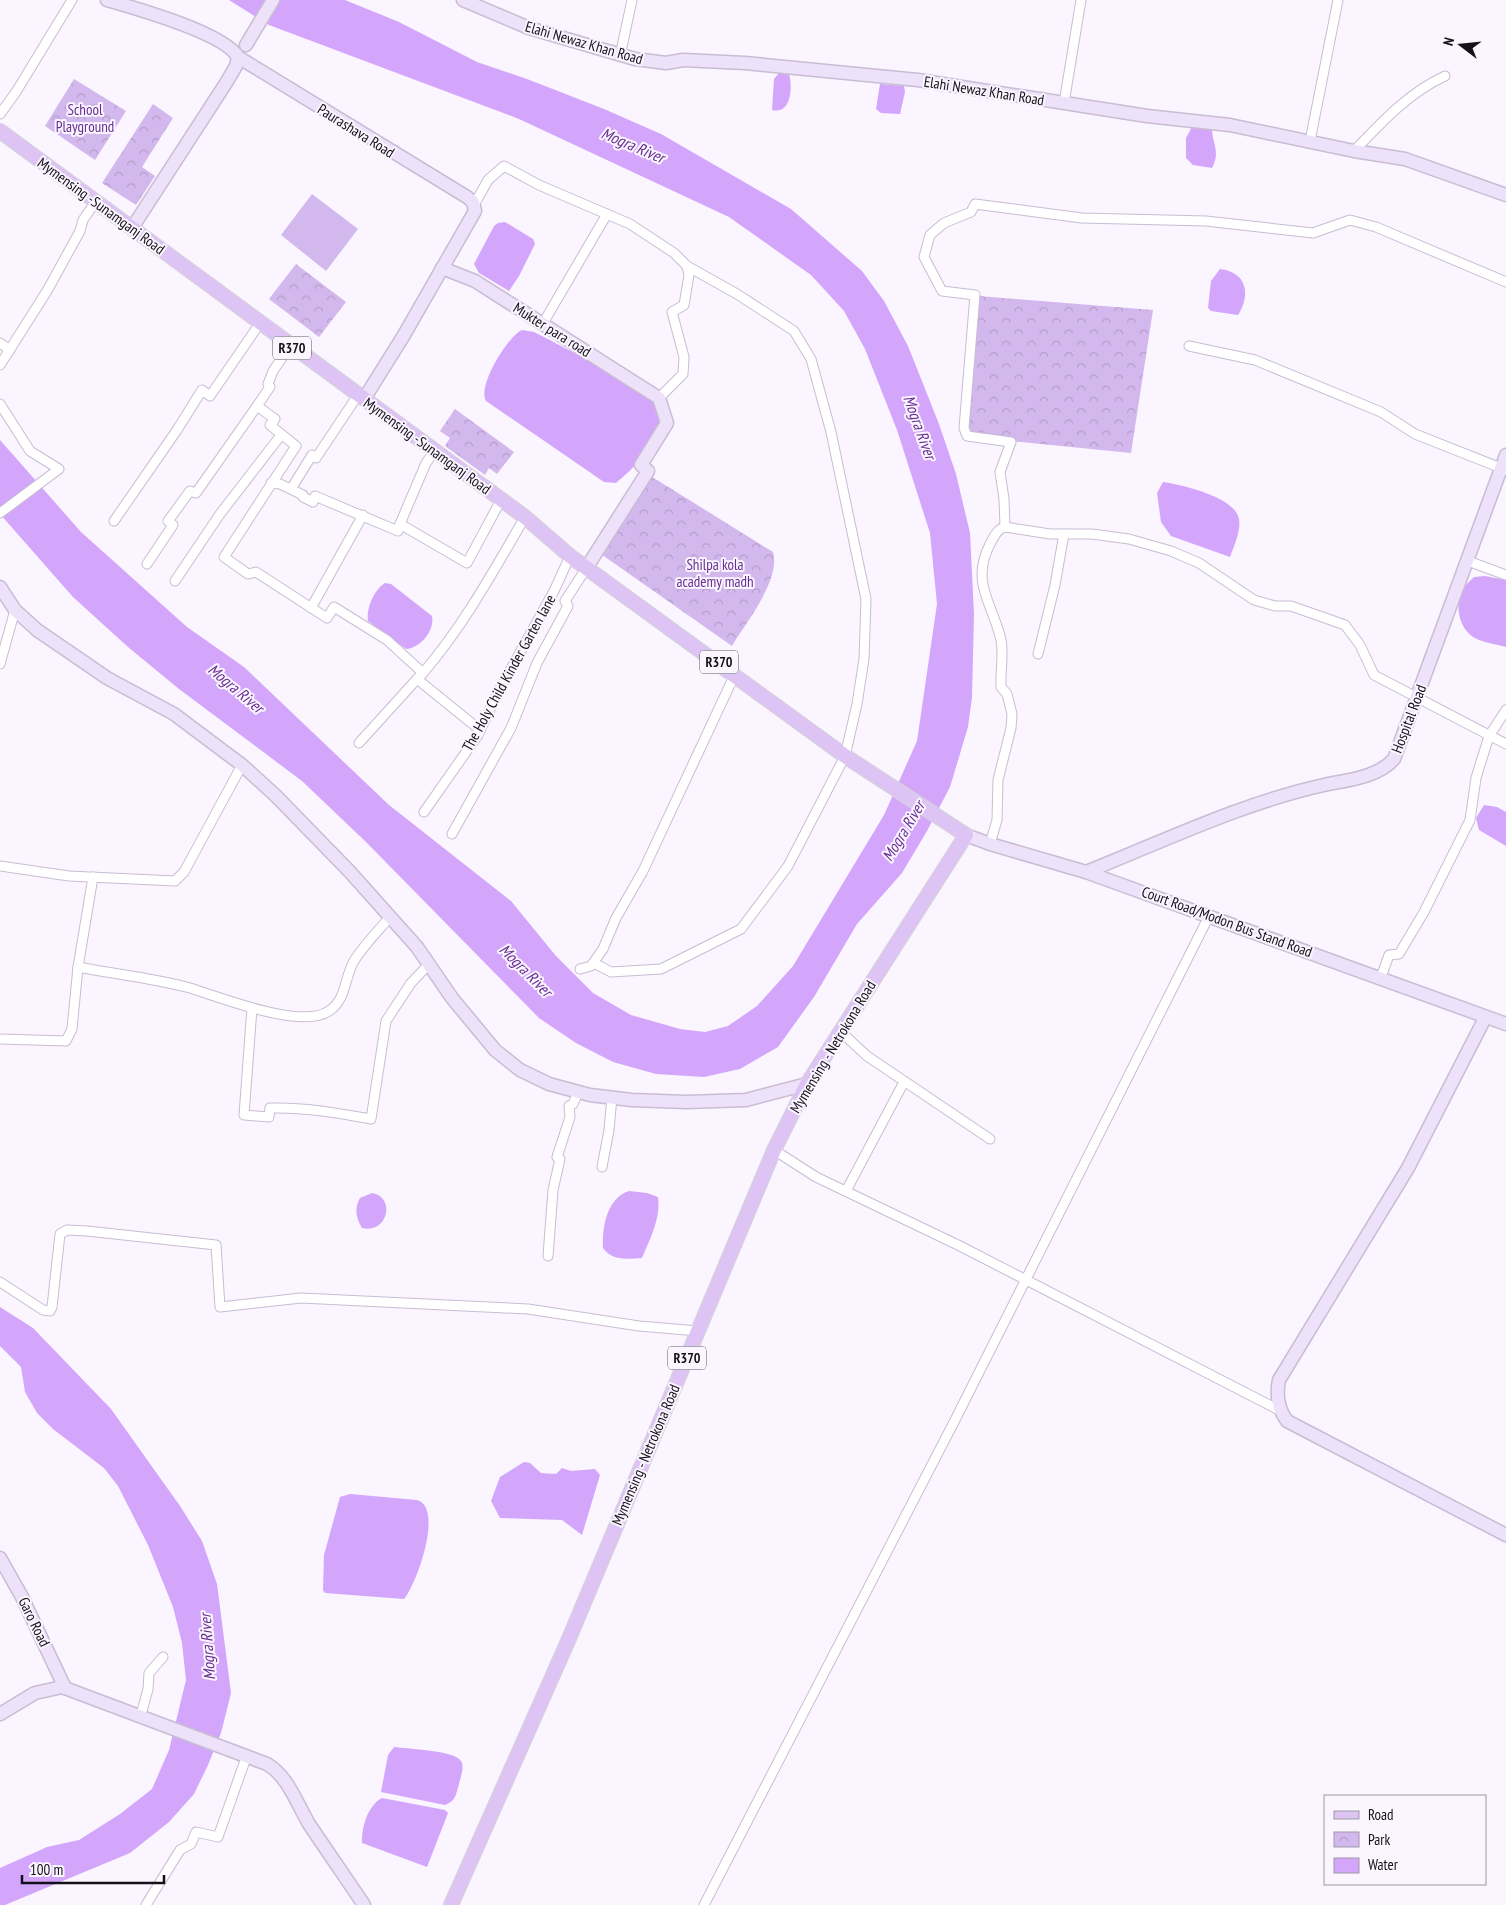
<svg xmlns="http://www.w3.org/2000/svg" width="1506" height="1905" font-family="'PT Sans Narrow',sans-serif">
	<defs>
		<pattern id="park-crowns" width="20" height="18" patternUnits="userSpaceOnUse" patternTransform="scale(1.25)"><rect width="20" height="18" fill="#d3b8ed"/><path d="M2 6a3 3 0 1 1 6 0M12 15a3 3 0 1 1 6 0" fill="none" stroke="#b49dcb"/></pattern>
	</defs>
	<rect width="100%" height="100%" fill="#faf5ff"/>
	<g fill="url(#park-crowns)">
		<polygon points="74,79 126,111 95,160 45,126"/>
		<polygon points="153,104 173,118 142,167 155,176 136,205 102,183"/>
		<polygon points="296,264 346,302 319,337 269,299"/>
		<polygon points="979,296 1153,310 1131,453 981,438 968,433"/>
		<polygon points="455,409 514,452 497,474 489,468 485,475 445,446 450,438 440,431"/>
		<path d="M649,475L773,552C781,580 746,622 732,646L598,552Z"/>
	</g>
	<polygon fill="#d3b8ed" points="312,194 358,229 326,271 281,235"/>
	<g fill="#d3a6fc">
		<polygon points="229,0 345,0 399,22 477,62 527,79 604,109 661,134 791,209 862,271 884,301 908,346 939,424 956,474 970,533 974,614 972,697 968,727 950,787 927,831 902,873 857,924 814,997 778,1047 740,1069 704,1077 656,1074 613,1062 576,1043 539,1018 366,842 302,781 179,689 128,647 73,597 0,514 0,440 81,532 187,627 244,667 389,805 511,901 556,956 593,993 631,1015 680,1029 705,1032 728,1026 757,1006 793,966 884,815 917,741 937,604 930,533 897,430 865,349 844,311 811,275 729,217 519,119 269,25"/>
		<path d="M785,72L789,74C793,87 791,115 772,110L774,79L779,73Z"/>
		<polygon points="880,84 904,86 905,92 900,114 881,113 876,109"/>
		<path d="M1193,125L1212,129C1212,143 1221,152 1212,168L1193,165L1186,158V138Z"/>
		<polygon points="505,222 533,239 535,244 519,276 509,291 479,273 474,264 494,226 498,223"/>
		<path d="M1220,269C1247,272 1251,295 1238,315L1211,311L1208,308L1211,281Z"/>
		<path d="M522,330L534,332L548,339C568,350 648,390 657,404C675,430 633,469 616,483L604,482L486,401C477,386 508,336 522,330Z"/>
		<path d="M1163,482C1183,485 1235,497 1239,519C1241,531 1234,546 1230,557L1171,536L1161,522L1157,493Z"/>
		<path d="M1485,576L1506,580V647C1496,644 1484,643 1475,638C1459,629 1454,606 1463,589C1465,585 1470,581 1474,577Z"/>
		<path d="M385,583L391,584L432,616C435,631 420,648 406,649L368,621C366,608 374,590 385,583Z"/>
		<polygon points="1484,805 1497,807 1506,812 1506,846 1479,830 1476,818"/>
		<path d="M629,1191L647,1193L658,1197C661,1218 650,1239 642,1258C628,1259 612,1261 603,1248C602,1227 607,1198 629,1191Z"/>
		<path d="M372,1193C396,1197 388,1234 362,1228C356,1218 354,1208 360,1198Z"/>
		<polygon points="0,1307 33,1328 111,1409 180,1506 202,1541 217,1584 231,1693 221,1733 208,1765 194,1794 169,1822 130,1853 5,1905 0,1905 0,1868 47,1847 79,1840 120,1814 152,1789 169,1750 186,1680 182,1643 173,1607 148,1545 118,1486 104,1468 53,1429 37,1413 25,1392 21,1367 0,1346"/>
		<polygon points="524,1462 530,1463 541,1473 556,1474 562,1468 571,1471 595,1469 600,1475 582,1535 562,1520 500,1518 491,1501 500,1477"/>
		<path d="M350,1494L417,1500C444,1508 417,1583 404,1599L325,1593L323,1590L324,1555L340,1497Z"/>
		<path d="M394,1747C407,1749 454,1750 461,1761C465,1767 460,1778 459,1784C456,1794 456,1801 445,1805L381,1792L388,1755Z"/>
		<path d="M382,1798L445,1810L448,1813L427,1867L362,1843C361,1828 368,1805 382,1798Z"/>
	</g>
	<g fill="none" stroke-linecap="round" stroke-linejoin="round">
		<defs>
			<g id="street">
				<polyline points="620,56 632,0"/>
				<polyline points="1064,103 1081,0"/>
				<polyline points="0,114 16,92 72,0"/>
				<polyline points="1310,141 1338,0"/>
				<path d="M1354,151C1382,122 1408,93 1445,76"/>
				<polyline points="474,205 488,180 504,166 539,185 630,224 674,253 687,266 689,275 684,305 672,312 684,357 683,374 659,398"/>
				<polyline points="542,325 607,214"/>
				<polyline points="0,343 10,350"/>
				<path d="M290,346L273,371L268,384L270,387L257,406L275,419L270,425L296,446L224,557L248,574L256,572L327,618L334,607L387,640L423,673C464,625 493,572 525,517"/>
				<polyline points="1189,346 1255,360 1381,412 1415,434 1506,470"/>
				<polyline points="0,365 47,291 80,231 83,220 96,201"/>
				<polyline points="0,404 30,451 59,469 0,513"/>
				<polyline points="271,483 280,484 303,495 303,497 313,502 315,496 398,531 400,524 467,563 501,500"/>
				<polyline points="291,489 312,455 316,458 358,395"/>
				<polyline points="114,521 177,430 202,390 210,396 260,323"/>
				<polyline points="400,524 426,463 434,452"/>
				<polyline points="1005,527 1004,499 1000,472 1011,442 967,436 964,428 975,295 942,291 924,257 930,235 944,223 971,212 975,204 1082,218 1206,221 1313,233 1350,220 1376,227 1506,282"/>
				<polyline points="1468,561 1506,575"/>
				<polyline points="147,564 173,525 168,521 190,491 196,493 257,406"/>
				<polyline points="175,581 220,514 281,435"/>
				<polyline points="311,608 363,515"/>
				<polyline points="1038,654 1055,585 1064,534"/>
				<polyline points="0,664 15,610"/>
				<polyline points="423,673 417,679 480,730"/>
				<polyline points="359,743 417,679"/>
				<polyline points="424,812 478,735 497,694 554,591 570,556"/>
				<polyline points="452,834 511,728 537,663 568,606 565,601 587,567"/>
				<path d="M990,844L997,820L998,780L1011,728L1012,714L1007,694L1001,687C1000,672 1004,655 1001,640C993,604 970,583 990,544C994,537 997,529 1005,527L1050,534H1092L1129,539L1171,551L1199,563L1254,600L1275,606H1291L1345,625L1360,645L1374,675L1506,744"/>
				<polyline points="0,866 69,876 175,881 184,872 242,765"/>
				<path d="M93,877L78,967C114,974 154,978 190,988C219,997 302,1030 329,1011C347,999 344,978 354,961C364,945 378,931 390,917"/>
				<polyline points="594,963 611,972 661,969 741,929 788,866 845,756 857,704 864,659 866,599 831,432 811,359 794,331 737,294 687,266"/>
				<polyline points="580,969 591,966 603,949 616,918 643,871 735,674"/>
				<polyline points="1381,977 1389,955 1399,954 1424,912 1470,820 1476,778 1489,736 1506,710"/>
				<path d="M252,1008L244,1115L269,1117L270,1108C305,1107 337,1113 371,1119L386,1021L411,983L429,964"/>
				<polyline points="841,1032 867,1056 990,1139"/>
				<polyline points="0,1039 66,1041 72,1029 78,967"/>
				<polyline points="774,1150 816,1177 960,1246 1281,1411"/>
				<polyline points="602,1167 609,1130 612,1097"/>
				<polyline points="846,1191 904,1082"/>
				<polyline points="548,1256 553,1190 560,1159 557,1157 570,1117 569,1106 573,1104 578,1092"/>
				<polyline points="0,1282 43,1310 50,1311 52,1307 60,1234 67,1230 87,1231 216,1245 220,1307 301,1298 528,1309 639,1326 698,1331"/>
				<polyline points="141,1715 148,1689 149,1673 163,1657"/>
				<polyline points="146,1905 180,1850 191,1844 196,1832 218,1837 247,1755"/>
				<polyline points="704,1905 954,1422 1209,916"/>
			</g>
			<g id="secondary">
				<path d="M107,0C135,8 224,33 238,57L236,66L226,83L132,228"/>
				<polyline points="463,0 529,28 635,59 666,63 683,60 745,63 918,80 1147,116 1230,125 1354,151 1405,159 1506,195"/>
				<polyline points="246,45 273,0"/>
				<polyline points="238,57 467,197 473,202 475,211 404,335 364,399"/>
				<polyline points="442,268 475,281 659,398 667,423 641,465 648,471 587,567"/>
				<polyline points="0,587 15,610 37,630 107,678 174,714 242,765 276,796 350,872 417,947 452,998 495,1050 520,1070 549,1084 590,1095 632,1100 686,1102 746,1100 807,1084"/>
				<polyline points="966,835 990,844 1086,872 1506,1024"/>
				<path d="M1086,872C1164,841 1242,803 1324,785C1347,780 1377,778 1394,759L1506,455"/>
				<path d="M1485,1018L1408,1168L1279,1380C1276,1395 1278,1409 1287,1421L1506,1535"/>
				<polyline points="0,1558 22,1597 65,1688"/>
				<path d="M0,1714L35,1693L62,1687L267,1764C288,1776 297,1804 309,1824C327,1851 346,1878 364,1905"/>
			</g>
			<polyline id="primary" points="0,131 525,517 570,556 845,756 966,835 807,1084 774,1150 568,1641 451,1905"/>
		</defs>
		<use href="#street" stroke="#c8bdd3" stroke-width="11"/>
		<use href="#secondary" stroke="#c8bdd3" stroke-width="15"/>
		<use href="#primary" stroke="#d5d4d6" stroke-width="16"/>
		<use href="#street" stroke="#fff" stroke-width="9"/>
		<use href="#secondary" stroke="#eee1fa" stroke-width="12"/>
		<use href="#primary" stroke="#ddc4f5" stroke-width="14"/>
	</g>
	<g text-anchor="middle" stroke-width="4" stroke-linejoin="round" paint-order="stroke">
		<g fill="#faf5ff" stroke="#5a555e" stroke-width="1">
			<rect x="273" y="336.5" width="38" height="23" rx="4"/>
			<rect x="700" y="650.5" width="38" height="23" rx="4"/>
			<rect x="668" y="1346.5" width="38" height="23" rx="4"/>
		</g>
		<g font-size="14" font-weight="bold" fill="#151119">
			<text x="292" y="353">R370</text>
			<text x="719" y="667">R370</text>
			<text x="687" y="1363">R370</text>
		</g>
		<g font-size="15" fill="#151119" stroke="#faf5ff">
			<text transform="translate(584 43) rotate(16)" y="5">Elahi Newaz Khan Road</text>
			<text transform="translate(984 91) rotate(9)" y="5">Elahi Newaz Khan Road</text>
			<text transform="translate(356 131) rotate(32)" y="5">Paurashava Road</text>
			<text transform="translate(101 206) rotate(36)" y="5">Mymensing -Sunamganj Road</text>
			<text transform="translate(552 330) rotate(32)" y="5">Mukter para road</text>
			<text transform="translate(427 446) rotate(36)" y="5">Mymensing -Sunamganj Road</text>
			<text transform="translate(509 673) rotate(-61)" y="5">The Holy Child Kinder Garten lane</text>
			<text transform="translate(1409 719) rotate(-69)" y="5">Hospital Road</text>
			<text transform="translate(1227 922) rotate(20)" y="5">Court Road/Modon Bus Stand Road</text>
			<text transform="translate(833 1047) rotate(-59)" y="5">Mymensing - Netrokona Road</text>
			<text transform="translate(646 1455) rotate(-67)" y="5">Mymensing - Netrokona Road</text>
			<text transform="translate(34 1622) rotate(64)" y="5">Garo Road</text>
		</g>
		<g font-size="15" fill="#672e91" stroke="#faf5ff">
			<text x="85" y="115">School<tspan x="85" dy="17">Playground</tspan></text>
			<text x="715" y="570">Shilpa kola<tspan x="715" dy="17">academy madh</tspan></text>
		</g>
		<g font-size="16" font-style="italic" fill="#682f92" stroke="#faf5ff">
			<text transform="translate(633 145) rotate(23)" y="6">Mogra River</text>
			<text transform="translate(920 427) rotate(70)" y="6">Mogra River</text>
			<text transform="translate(236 688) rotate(40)" y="6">Mogra River</text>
			<text transform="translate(903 831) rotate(-59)" y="6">Mogra River</text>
			<text transform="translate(526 970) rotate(45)" y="6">Mogra River</text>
			<text transform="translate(207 1647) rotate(-94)" y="6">Mogra River</text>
		</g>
	</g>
	<rect x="1324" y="1795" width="162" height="90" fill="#faf5ff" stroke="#9e9aa3"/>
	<rect x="1334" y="1811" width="25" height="8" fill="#ddc4f5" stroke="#9e9aa3"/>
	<text x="1368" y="1820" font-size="15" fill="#151119">Road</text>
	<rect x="1334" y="1832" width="25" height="15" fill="url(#park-crowns)" stroke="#9e9aa3"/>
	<text x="1368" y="1845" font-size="15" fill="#151119">Park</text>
	<rect x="1334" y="1858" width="25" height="15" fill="#d3a6fc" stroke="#9e9aa3"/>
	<text x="1368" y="1870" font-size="15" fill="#151119">Water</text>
	<g transform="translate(1461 45) rotate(286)" stroke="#faf5ff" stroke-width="4" paint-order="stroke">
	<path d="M0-4L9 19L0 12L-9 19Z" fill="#151119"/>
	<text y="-8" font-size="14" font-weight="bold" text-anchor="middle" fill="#151119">N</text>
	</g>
	<path d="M22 1875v8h142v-8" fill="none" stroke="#151119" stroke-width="2.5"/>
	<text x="30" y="1875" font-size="15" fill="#151119" stroke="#faf5ff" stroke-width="4" paint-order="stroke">100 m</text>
</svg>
